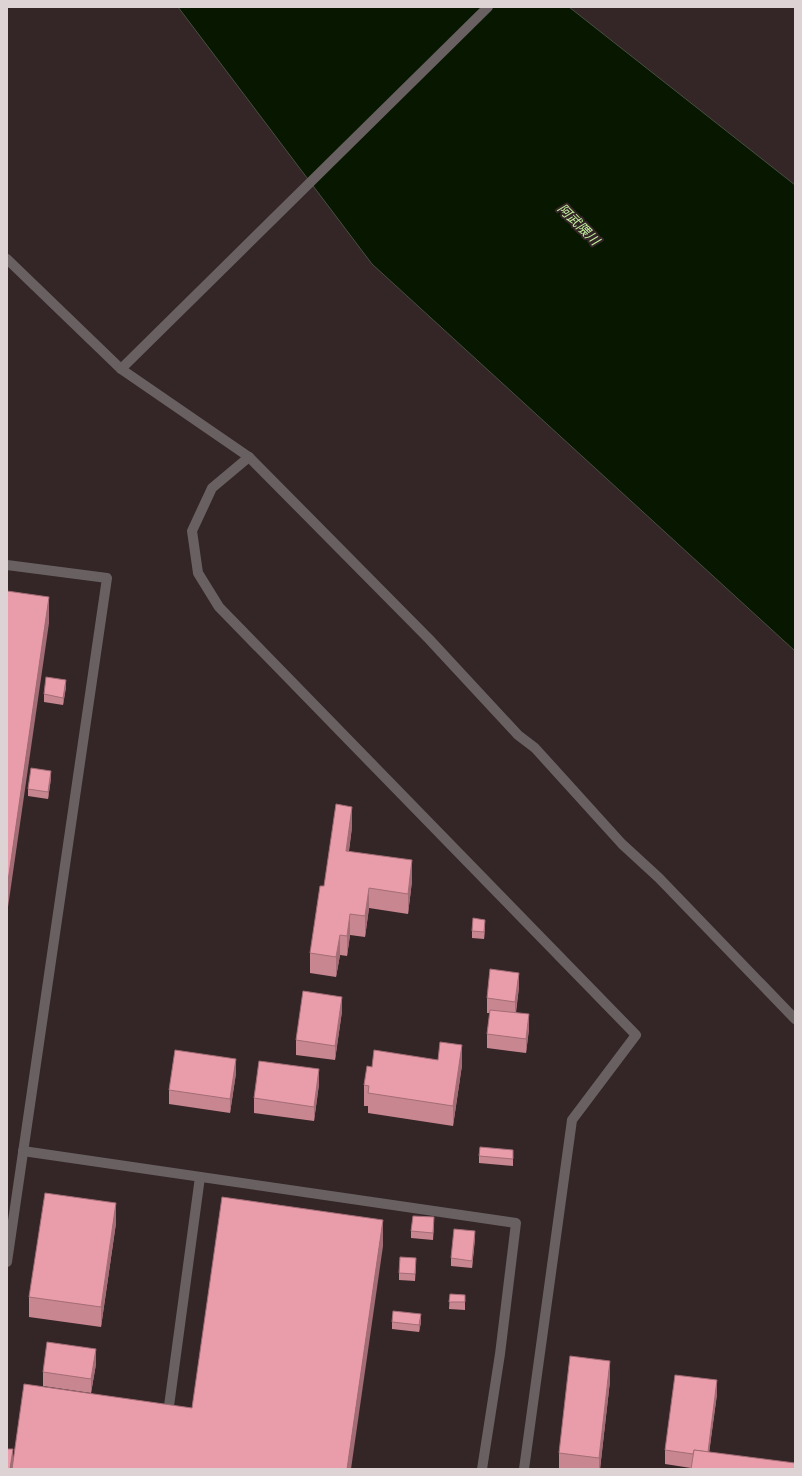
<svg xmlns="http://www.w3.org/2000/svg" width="802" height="1476" font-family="Helvetica,'Noto Sans JP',sans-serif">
	<rect width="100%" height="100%" fill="#342527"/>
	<polygon fill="#081700" stroke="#484f40" points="178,7 569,7 795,185 795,651 372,264"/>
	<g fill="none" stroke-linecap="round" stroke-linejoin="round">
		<g stroke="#686061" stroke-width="10">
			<polyline points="7,565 107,578 7,1262"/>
			<polyline points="23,1151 516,1223 500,1354 482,1469"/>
			<polyline points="169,1406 200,1177"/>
		</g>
		<g stroke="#686061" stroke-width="10">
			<polyline points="7,259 121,369 249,457 429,639 518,735 535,748 622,844 659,878 795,1019"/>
			<polyline points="121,369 488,7"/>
			<polyline points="249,457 212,488 192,531 198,573 219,607 636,1035 572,1120 524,1469"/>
		</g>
	</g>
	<g fill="#c88691">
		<polygon points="66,687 63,705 44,702 44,694"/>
		<polygon points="51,778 48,799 28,796 28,789"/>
		<polygon points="352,827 349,851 412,881 408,914 369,908 365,937 350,935 347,956 340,955 336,977 310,973 310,953 324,886"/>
		<polygon points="485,927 484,939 472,938 472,931"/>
		<polygon points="519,987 516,1013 529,1029 526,1053 487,1048 487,1034 490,1013 487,1013 487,998"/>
		<polygon points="342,1011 335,1060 296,1055 296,1040"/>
		<polygon points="462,1065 453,1126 368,1113 368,1106 364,1106 364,1085 372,1067"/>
		<polygon points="236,1073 230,1113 169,1104 169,1090"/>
		<polygon points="319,1084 314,1121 254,1113 254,1098"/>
		<polygon points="479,1156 513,1157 513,1166 479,1163"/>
		<polygon points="116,1223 101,1327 29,1317 29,1297"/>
		<polygon points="434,1224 433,1240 411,1238 411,1231"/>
		<polygon points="475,1238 472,1268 451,1266 451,1258"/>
		<polygon points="416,1265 415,1281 399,1280 399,1273"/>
		<polygon points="450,1294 465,1295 465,1310 449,1309"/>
		<polygon points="392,1322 421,1322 419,1332 392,1329"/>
		<polygon points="96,1364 91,1393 43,1386 43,1372"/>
		<polygon points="610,1381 600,1469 559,1469 559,1453"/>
		<polygon points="717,1394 709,1452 691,1468 665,1464 665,1450"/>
	</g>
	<g fill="#a36d76">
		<polygon points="49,597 49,623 7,914 7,888"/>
		<polygon points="66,680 66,687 63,705 63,698"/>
		<polygon points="51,771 51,778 48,799 48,792"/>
		<polygon points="352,807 352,827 346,871 346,851"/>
		<polygon points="412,860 412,881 408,914 408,894"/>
		<polygon points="369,888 369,908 365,937 365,916"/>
		<polygon points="350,914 350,935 347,956 347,936"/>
		<polygon points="485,920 485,927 484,939 484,932"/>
		<polygon points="340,935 340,955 336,977 336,957"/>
		<polygon points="519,973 519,987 515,1016 515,1002"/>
		<polygon points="342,997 342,1011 335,1060 335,1046"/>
		<polygon points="529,1014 529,1029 526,1053 526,1039"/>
		<polygon points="462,1045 462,1065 453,1126 453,1106"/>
		<polygon points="236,1059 236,1073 230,1113 230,1099"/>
		<polygon points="319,1069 319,1084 314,1121 314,1107"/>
		<polygon points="116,1203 116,1223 101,1327 101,1307"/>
		<polygon points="383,1220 383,1246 351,1469 347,1469"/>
		<polygon points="475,1231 475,1238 472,1268 472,1261"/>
		<polygon points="421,1314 421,1322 419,1332 419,1325"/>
		<polygon points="96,1349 96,1364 91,1393 91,1379"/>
		<polygon points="610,1361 610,1381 600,1469 599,1469 599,1458"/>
		<polygon points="717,1380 717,1394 707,1469 707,1455"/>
		<polygon points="13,1449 13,1469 10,1469"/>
	</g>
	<g fill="#e99ca9" stroke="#a36d76">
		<polygon points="7,591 49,597 7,888"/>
		<polygon points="46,677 66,680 63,698 44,694"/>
		<polygon points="31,768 51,771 48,792 28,789"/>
		<polygon points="336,804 352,807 346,851 412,860 408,894 369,888 365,916 350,914 347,936 340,935 336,957 310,953 320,886 324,886"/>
		<polygon points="473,918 485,920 484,932 472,931"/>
		<polygon points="490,969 519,973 515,1002 487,998"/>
		<polygon points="303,991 342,997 335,1046 296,1040"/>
		<polygon points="490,1010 529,1014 526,1039 487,1034"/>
		<polygon points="440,1042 462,1045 453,1106 368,1093 369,1086 364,1085 367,1066 372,1067 374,1050 438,1060"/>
		<polygon points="175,1050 236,1059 230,1099 169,1090"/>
		<polygon points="259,1061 319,1069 314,1107 254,1098"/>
		<polygon points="480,1147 513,1150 513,1159 479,1156"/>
		<polygon points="45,1193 116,1203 101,1307 29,1297"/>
		<polygon points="222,1197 383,1220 347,1469 12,1469 24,1384 192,1408"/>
		<polygon points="413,1216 434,1217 433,1233 411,1231"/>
		<polygon points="454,1229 475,1231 472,1261 451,1258"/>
		<polygon points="400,1257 416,1258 415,1274 399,1273"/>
		<polygon points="450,1294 465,1295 465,1302 449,1302"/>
		<polygon points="393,1311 421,1314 419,1325 392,1322"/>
		<polygon points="47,1342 96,1349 91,1379 43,1372"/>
		<polygon points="570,1356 610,1361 599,1458 559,1453"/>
		<polygon points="675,1375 717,1380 708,1452 694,1450 693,1454 665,1450"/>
		<polygon points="7,1449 13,1449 10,1469 7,1469"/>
		<polygon points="694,1450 795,1463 795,1469 691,1469"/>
	</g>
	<g text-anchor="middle" stroke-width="4" stroke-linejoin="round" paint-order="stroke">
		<g font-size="13" font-style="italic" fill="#c5f6a0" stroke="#342527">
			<text transform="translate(579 224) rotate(45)" y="5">阿武隈川</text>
		</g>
	</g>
	<rect width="802" height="1476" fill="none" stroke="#ddd3d4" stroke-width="16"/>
</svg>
